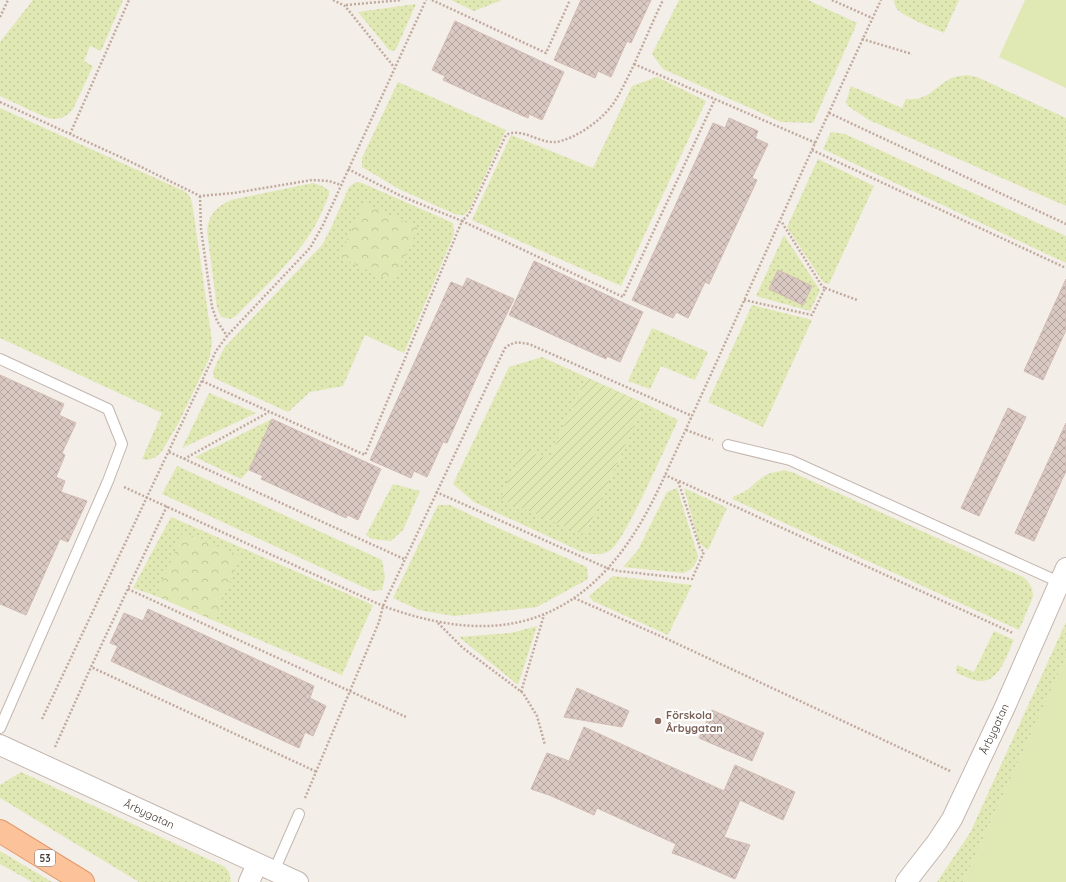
<svg xmlns="http://www.w3.org/2000/svg" width="1066" height="882" font-family="Quicksand,sans-serif">
	<defs>
		<pattern id="grass-dots" width="8" height="8" patternUnits="userSpaceOnUse"><rect width="8" height="8" fill="#e0e8b3"/><path d="M2 2h.1M6 6h.1" fill="none" stroke="#c2c89b" stroke-width="1.8" stroke-linecap="round"/></pattern>
		<pattern id="forest-crowns" width="20" height="18" patternUnits="userSpaceOnUse"><rect width="20" height="18" fill="#e0e8b3"/><path d="M2 6a3 3 0 1 1 6 0M12 15a3 3 0 1 1 6 0" fill="none" stroke="#c2c89b"/></pattern>
		<pattern id="garden-furrows" width="10" height="10" patternUnits="userSpaceOnUse"><rect width="10" height="10" fill="#e0e8b3"/><path d="M-1 1l2-2M0 10L10 0M9 11l2-2" fill="none" stroke="#c2c89b"/></pattern>
		<pattern id="building-cross-hatch" width="8" height="8" patternUnits="userSpaceOnUse"><rect width="8" height="8" fill="#d9c9c2"/><path d="M0 0l8 8M0 8l8-8" fill="none" stroke="#b2a49f"/></pattern>
	</defs>
	<rect width="100%" height="100%" fill="#f4eee9"/>
	<g fill="url(#grass-dots)">
		<path d="M33,0H123L101,51L90,46L84,61L93,66L73,109C65,119 56,121 45,117L0,96V42Z"/>
		<polygon points="451,0 502,0 474,11"/>
		<polygon points="679,0 808,0 857,23 813,123 781,122 663,69 652,54"/>
		<path d="M894,0H959L944,33C933,28 904,17 897,9C895,6 894,3 894,0Z"/>
		<polygon points="416,4 396,49 393,51 389,50 358,12"/>
		<path d="M967,75L977,77L1066,118V206L869,120L848,106L846,102L851,86L902,108L906,99C928,101 931,90 948,80C954,76 961,76 967,75Z"/>
		<polygon points="657,77 706,101 621,286 472,220 511,135 593,168 632,86"/>
		<polygon points="398,82 506,130 469,210 464,215 457,215 399,189 362,167 362,158"/>
		<polygon points="0,108 184,191 189,195 192,202 212,341 211,350 209,359 178,424 162,451 156,457 148,460 142,459 162,413 0,338"/>
		<polygon points="831,132 845,134 1066,236 1066,263 823,149"/>
		<polygon points="818,159 874,186 829,284 823,282 787,227"/>
		<polygon points="356,182 362,183 453,223 454,234 404,353 365,335 343,386 310,392 288,412 214,378 213,371 224,348 322,245 331,228 349,187"/>
		<path d="M313,183C320,185 324,186 329,191V195C323,209 317,224 308,237C288,266 261,290 237,315L231,319L221,317L217,308L207,231C208,215 217,206 231,200Z"/>
		<polygon points="784,235 820,290 810,311 756,296"/>
		<polygon points="752,305 812,320 763,427 708,402"/>
		<polygon points="652,328 708,352 695,380 661,366 650,389 628,381"/>
		<path d="M542,357L586,377L549,459L585,535L644,403L678,420C668,441 624,544 609,551C600,556 592,554 582,552L474,502L453,484L509,367Z"/>
		<polygon points="209,393 256,413 182,448"/>
		<polygon points="272,419 249,470 241,479 195,457"/>
		<polygon points="177,466 382,560 385,577 382,590 372,591 162,494"/>
		<path d="M785,470L794,473L1023,577C1030,582 1033,588 1033,597L1019,630L732,499L734,496C749,492 752,484 763,477C770,472 778,472 785,470Z"/>
		<polygon points="393,484 420,491 403,530 391,541 372,539 366,535"/>
		<path d="M677,488L698,556C696,565 692,570 683,573L623,567L638,550L667,492Z"/>
		<polygon points="684,488 727,508 708,550 699,543"/>
		<polygon points="438,505 450,505 498,528 587,567 588,579 537,607 454,616 419,610 393,598"/>
		<polygon points="171,517 373,605 342,675 156,596 133,588"/>
		<polygon points="613,576 692,585 668,635 593,601 589,596"/>
		<polygon points="1066,622 1066,657 963,882 937,882 970,833"/>
		<polygon points="537,626 518,685 459,637 511,633"/>
		<path d="M994,631L1014,640C1007,654 1000,681 981,681C973,681 964,676 957,673L956,670L957,665L974,672Z"/>
		<polygon points="21,772 225,867 229,872 231,882 139,882 0,798 0,785"/>
		<polygon points="0,851 52,882 32,882 0,864"/>
	</g>
	<g fill="url(#forest-crowns)">
		<polygon points="364,203 418,228 393,282 339,257"/>
		<polygon points="183,532 241,556 214,620 156,596"/>
	</g>
	<polygon fill="url(#garden-furrows)" points="586,377 644,403 585,535 500,499 523,448 549,459"/>
	<g fill="#e0e8b3">
		<polygon points="1025,0 1066,0 1066,88 999,57"/>
		<polygon points="1066,657 1066,882 963,882"/>
	</g>
	<g fill="url(#building-cross-hatch)" stroke="#d1bbb2">
		<polygon points="581,0 651,0 631,43 627,41 611,77 598,71 595,78 554,60"/>
		<polygon points="455,21 564,72 542,120 529,114 528,118 480,97 443,80 445,76 432,70"/>
		<polygon points="729,118 758,131 755,138 768,144 752,178 757,180 709,284 705,282 688,318 676,312 673,318 632,300 713,123 725,128"/>
		<polygon points="534,261 643,312 620,362 607,356 606,359 509,315"/>
		<polygon points="778,270 812,286 803,305 769,289"/>
		<polygon points="467,278 514,299 484,361 447,443 443,442 427,477 414,471 411,478 370,460 451,282 463,287"/>
		<polygon points="1066,279 1066,330 1043,380 1024,371"/>
		<polygon points="0,375 64,404 59,415 76,423 62,453 65,455 56,477 65,481 61,492 87,501 68,542 60,539 26,615 0,604"/>
		<polygon points="1008,408 1026,417 979,516 961,508"/>
		<polygon points="272,419 381,469 358,520 348,515 346,518 261,479 263,476 249,470"/>
		<polygon points="1066,423 1066,471 1034,541 1015,533"/>
		<polygon points="148,609 314,686 310,698 326,706 313,736 305,732 299,748 111,661 118,646 110,643 124,613 143,621"/>
		<polygon points="577,688 629,711 622,727 564,717"/>
		<polygon points="712,710 764,733 752,761 699,738"/>
		<polygon points="584,727 724,791 735,765 795,792 783,820 740,800 724,837 750,845 735,879 689,859 672,853 676,844 597,808 594,815 549,795 531,789 547,753 569,761"/>
	</g>
	<g fill="none" stroke-linecap="round" stroke-linejoin="round">
		<defs>
			<g id="service">
				<polyline points="0,359 108,409 122,444 108,481 0,728"/>
				<polyline points="728,445 790,460 1059,582"/>
				<polyline points="274,871 299,814"/>
			</g>
			<g id="minor">
				<polyline points="0,745 298,882"/>
				<polyline points="249,882 257,864"/>
				<polyline points="906,882 937,842 952,819 1004,709 1066,568"/>
			</g>
			<polyline id="primary" points="0,831 83,882"/>
		</defs>
		<use href="#service" stroke="#c3b6af" stroke-width="12"/>
		<use href="#minor" stroke="#c3b6af" stroke-width="22"/>
		<use href="#primary" stroke="#e2996a" stroke-width="24"/>
		<g stroke="#c1aa9d" stroke-width="2.5" stroke-dasharray="2 2" stroke-linecap="butt">
			<polyline points="333,0 345,6 394,67"/>
			<polyline points="432,0 546,53 570,0"/>
			<polyline points="832,0 872,18"/>
			<polyline points="346,5 402,0"/>
			<polyline points="0,17 8,0"/>
			<polyline points="862,39 912,54"/>
			<polyline points="634,64 816,143"/>
			<polyline points="0,102 127,160 200,196 234,193 312,180 329,181 341,185"/>
			<polyline points="829,113 1066,224"/>
			<polyline points="70,134 129,0"/>
			<polyline points="812,150 1066,268"/>
			<path d="M348,169L401,196L462,221L469,214L506,135C524,126 541,147 561,141C581,135 601,120 613,104C619,95 624,85 629,75C641,50 651,25 663,0"/>
			<polyline points="200,196 201,229 212,307 217,321 227,336"/>
			<polyline points="825,288 857,300"/>
			<polyline points="744,300 812,315 825,288 822,286 781,221"/>
			<polyline points="202,381 365,455 462,221 623,297 715,99"/>
			<polyline points="686,430 713,440"/>
			<polyline points="169,452 404,559"/>
			<polyline points="184,459 269,412"/>
			<polyline points="679,481 1013,633"/>
			<path d="M124,487L383,606C441,627 504,638 561,606C592,589 617,561 635,532C652,506 664,477 677,449C693,413 710,377 726,341C777,227 828,113 881,0"/>
			<polyline points="436,492 607,568 618,571 692,579 704,552 700,548 678,481 665,475"/>
			<polyline points="167,506 91,667 317,772"/>
			<polyline points="128,589 406,717"/>
			<polyline points="574,598 667,639 950,771"/>
			<polyline points="438,623 463,648 523,693 537,716 545,745"/>
			<polyline points="521,692 544,615"/>
			<polyline points="42,719 216,351 227,336 310,248 323,225 426,0"/>
			<polyline points="55,747 91,667"/>
			<path d="M305,798L379,622L383,606L505,348C514,341 518,342 529,344L692,416"/>
		</g>
		<use href="#service" stroke="#fff" stroke-width="10"/>
		<use href="#minor" stroke="#fff" stroke-width="20"/>
		<use href="#primary" stroke="#fcc29a" stroke-width="22"/>
	</g>
	<circle fill="#8d6e63" stroke="#fff" stroke-width="1.5" cx="658" cy="721" r="4"/>
	<g text-anchor="middle" stroke-width="4" stroke-linejoin="round" paint-order="stroke">
		<rect fill="#fff" stroke="#7f7774" stroke-width="1" x="35" y="850" width="20" height="16" rx="3"/>
		<g font-size="10" font-weight="bold" fill="#483d38">
			<text x="45" y="862">53</text>
		</g>
		<g font-size="11" font-weight="bold" fill="#785e54" stroke="#fff" text-anchor="start">
			<text x="666" y="719">Förskola<tspan x="666" dy="13">Årbygatan</tspan></text>
		</g>
		<g font-size="11" fill="#483d38" stroke="#fff">
			<text transform="translate(994 729) rotate(-65)" y="4">Årbygatan</text>
			<text transform="translate(149 814) rotate(25)" y="4">Årbygatan</text>
		</g>
	</g>
</svg>
